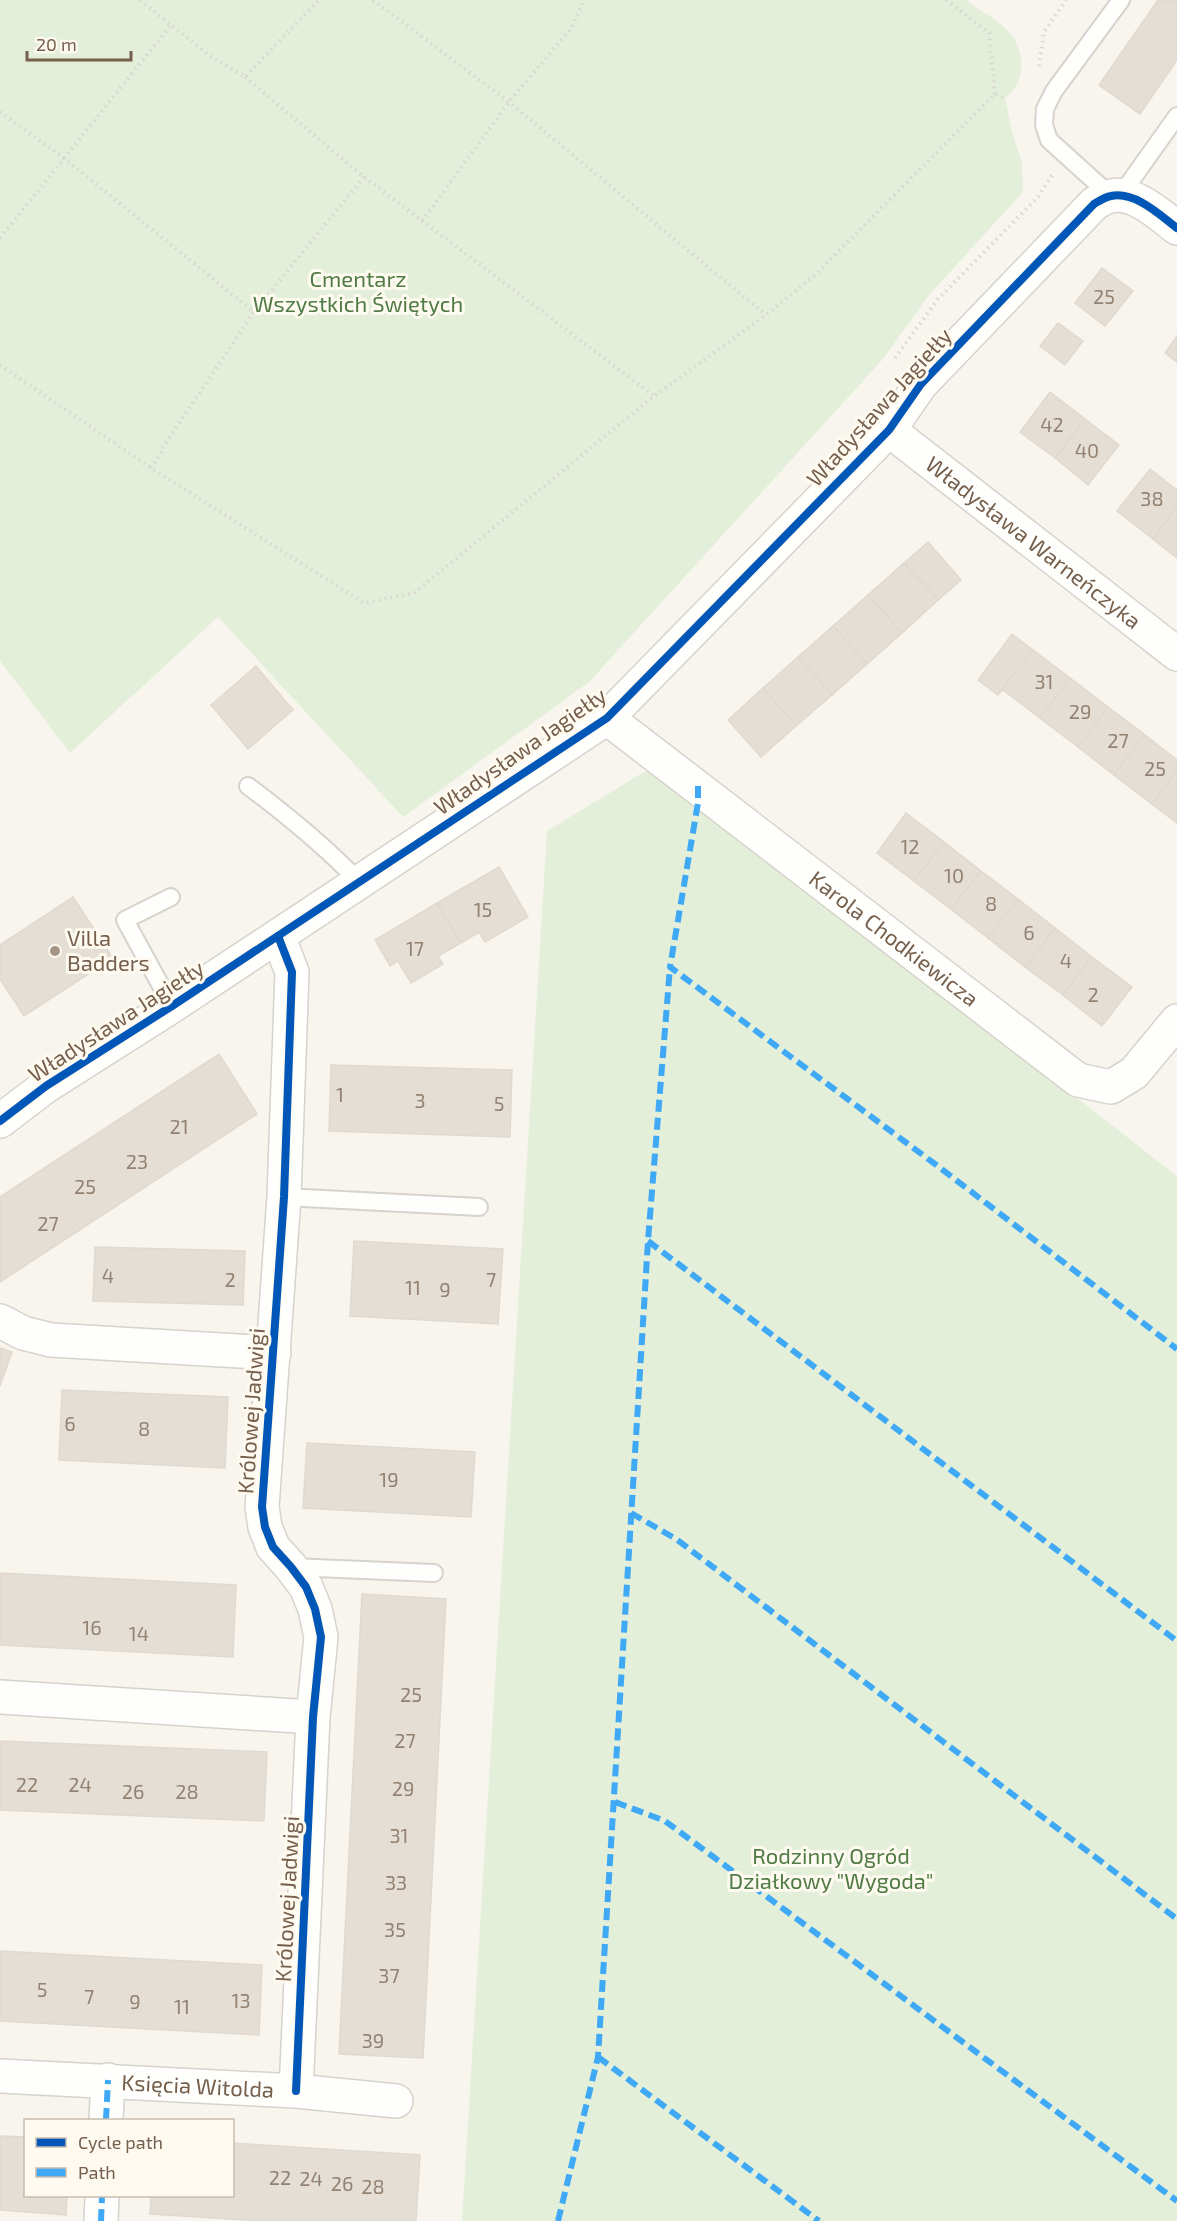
<svg xmlns="http://www.w3.org/2000/svg" width="1177" height="2221" font-family="'Exo 2',sans-serif">
	<rect width="100%" height="100%" fill="#f8f5ee"/>
	<g fill="#e3efd9">
		<path d="M0,0H966C979,10 997,19 1008,31C1022,45 1026,71 1015,88C1013,92 1008,95 1005,98L1013,136L1022,162L1023,192L929,295L883,359L589,682L403,817L218,617L70,753L0,661Z"/>
		<polygon points="652,767 1177,1176 1177,2221 462,2221 547,831"/>
	</g>
	<g fill="#e4ded5" stroke="#e1d9d0" stroke-width="1.5">
		<polygon points="1158,0 1177,0 1177,60 1140,114 1099,85"/>
		<polygon points="1102,268 1133,291 1105,326 1075,303"/>
		<polygon points="1058,323 1083,341 1065,365 1040,346"/>
		<polygon points="1177,336 1177,362 1165,353"/>
		<polygon points="1050,392 1085,419 1055,458 1020,432"/>
		<polygon points="1085,419 1119,445 1088,485 1055,458"/>
		<polygon points="1150,469 1177,490 1177,507 1153,539 1117,511"/>
		<polygon points="1177,507 1177,558 1153,539"/>
		<polygon points="928,542 961,580 938,600 904,563"/>
		<polygon points="904,563 938,600 902,633 868,595"/>
		<polygon points="868,595 902,633 867,664 833,626"/>
		<polygon points="833,626 867,664 832,695 798,657"/>
		<polygon points="1012,634 1033,650 998,695 978,680"/>
		<polygon points="1033,650 1070,678 1040,718 1002,689"/>
		<polygon points="798,657 832,695 796,726 763,688"/>
		<polygon points="256,666 293,710 248,749 211,705"/>
		<polygon points="1070,678 1108,707 1078,747 1040,718"/>
		<polygon points="763,688 796,726 761,757 728,720"/>
		<polygon points="1108,707 1145,735 1114,775 1078,747"/>
		<polygon points="1145,735 1177,760 1177,770 1152,804 1114,775"/>
		<polygon points="1177,770 1177,823 1152,804"/>
		<polygon points="906,813 944,842 914,881 877,853"/>
		<polygon points="944,842 981,871 951,909 914,881"/>
		<polygon points="499,867 528,917 485,942 479,932 461,943 437,903"/>
		<polygon points="981,871 1018,899 988,938 951,909"/>
		<polygon points="73,897 113,958 24,1016 0,979 0,945"/>
		<polygon points="1018,899 1055,928 1025,967 988,938"/>
		<polygon points="437,903 461,943 438,956 443,964 411,983 398,961 390,966 375,940"/>
		<polygon points="1055,928 1092,957 1063,995 1025,967"/>
		<polygon points="1092,957 1132,987 1102,1026 1063,995"/>
		<polygon points="219,1054 257,1114 0,1282 0,1197"/>
		<polygon points="331,1065 512,1070 510,1137 329,1131"/>
		<polygon points="354,1241 503,1249 498,1324 350,1316"/>
		<polygon points="95,1247 245,1251 243,1305 93,1301"/>
		<polygon points="0,1348 12,1352 0,1386"/>
		<polygon points="62,1390 228,1397 225,1468 59,1460"/>
		<polygon points="307,1443 475,1452 471,1517 303,1508"/>
		<polygon points="0,1573 236,1585 233,1657 0,1645"/>
		<polygon points="362,1594 446,1599 423,2058 339,2054"/>
		<polygon points="0,1741 267,1752 264,1821 0,1810"/>
		<polygon points="0,1951 262,1965 259,2035 0,2021"/>
		<polygon points="0,2136 26,2137 26,2196 67,2196 66,2215 0,2210"/>
		<polygon points="232,2143 420,2155 416,2221 262,2221 150,2214 151,2196 232,2196"/>
	</g>
	<g fill="none" stroke-linecap="round" stroke-linejoin="round">
		<defs>
			<g id="service">
				<polyline points="1111,196 1049,140 1044,125 1045,109 1054,91 1121,0"/>
				<polyline points="1120,196 1177,116"/>
				<path d="M248,786C288,816 325,846 359,882"/>
				<polyline points="171,897 125,920 172,1006"/>
				<polyline points="284,1197 479,1207"/>
				<polyline points="292,1567 434,1573"/>
			</g>
			<g id="minor">
				<path id="s1" d="M889,430L1177,654"/>
				<path id="s2" d="M607,718L1078,1080L1111,1087L1134,1073L1177,1021"/>
				<polyline points="278,936 292,972 284,1197 262,1507 265,1527 273,1547 291,1567 306,1587 315,1609 321,1637 313,1717 296,2091"/>
				<path d="M0,1121L46,1086L172,1006L607,718L889,430L921,384L1094,204C1099,201 1105,197 1111,196C1135,191 1160,215 1177,228"/>
				<polyline points="0,1321 23,1333 51,1340 274,1353"/>
				<polyline points="0,1697 313,1717"/>
				<path id="s3" d="M0,2076L296,2091L396,2101"/>
				<polyline points="106,2120 108,2080"/>
				<polyline points="101,2221 102,2196"/>
			</g>
		</defs>
		<use href="#service" stroke="#d7d2cc" stroke-width="20"/>
		<use href="#minor" stroke="#d7d2cc" stroke-width="36"/>
		<g stroke="#dad5d0" stroke-width="4" stroke-dasharray="1.5 4.5" stroke-linecap="butt">
			<polyline points="140,0 210,56 245,77 319,0"/>
			<polyline points="373,0 509,102 766,315"/>
			<polyline points="946,0 989,33 995,94"/>
			<polyline points="1039,66 1044,32 1066,0"/>
			<polyline points="245,77 364,177 654,396"/>
			<polyline points="0,112 65,159 254,312 161,450"/>
			<polyline points="422,221 509,102 572,27 584,0"/>
			<polyline points="0,238 171,25"/>
			<polyline points="253,313 364,177"/>
			<polyline points="895,358 938,299 1038,197 1052,175"/>
			<polyline points="0,365 151,468 364,603 414,593 654,396 766,315 813,277 995,94 1005,98"/>
			<polyline points="151,468 163,450"/>
		</g>
		<use href="#service" stroke="#fefefc" stroke-width="16"/>
		<use href="#minor" stroke="#fefefc" stroke-width="33"/>
		<g stroke="#3fa9f5" stroke-width="6" stroke-dasharray="12 6" stroke-linecap="butt">
			<polyline points="698,786 698,803 670,967 935,1164 1177,1349"/>
			<polyline points="648,1241 1177,1641"/>
			<polyline points="631,1513 676,1539 1177,1919"/>
			<polyline points="615,1802 665,1821 1177,2201"/>
			<polyline points="598,2057 819,2221"/>
			<polyline points="106,2120 108,2080"/>
			<polyline points="101,2221 102,2196"/>
			<polyline points="558,2221 598,2057 648,1241 670,967"/>
		</g>
		<defs>
			<g id="cycleway">
				<polyline points="278,936 292,972 284,1197 262,1507 265,1527 273,1547 291,1567 306,1587 315,1609 321,1637 313,1717 296,2091"/>
				<path d="M0,1121L46,1086L172,1006L607,718L889,430L921,384L1094,204C1099,201 1105,197 1111,196C1135,191 1160,215 1177,228"/>
			</g>
		</defs>
		<use href="#cycleway" stroke="#fefaf0" stroke-width="11"/>
		<use href="#cycleway" stroke="#0057b8" stroke-width="8"/>
	</g>
	<circle fill="#a49485" stroke="#fefaf0" stroke-width="2" cx="55" cy="951" r="6"/>
	<g text-anchor="middle" stroke-width="6" stroke-linejoin="round" paint-order="stroke">
		<g font-size="20" fill="#938271">
			<text x="1104" y="304">25</text>
			<text x="1052" y="432">42</text>
			<text x="1087" y="458">40</text>
			<text x="1152" y="506">38</text>
			<text x="1044" y="689">31</text>
			<text x="1080" y="719">29</text>
			<text x="1118" y="748">27</text>
			<text x="1155" y="776">25</text>
			<text x="910" y="854">12</text>
			<text x="954" y="883">10</text>
			<text x="991" y="911">8</text>
			<text x="483" y="917">15</text>
			<text x="1029" y="940">6</text>
			<text x="415" y="956">17</text>
			<text x="1066" y="968">4</text>
			<text x="1093" y="1002">2</text>
			<text x="340" y="1102">1</text>
			<text x="420" y="1108">3</text>
			<text x="499" y="1111">5</text>
			<text x="179" y="1134">21</text>
			<text x="137" y="1169">23</text>
			<text x="85" y="1194">25</text>
			<text x="48" y="1231">27</text>
			<text x="108" y="1283">4</text>
			<text x="230" y="1287">2</text>
			<text x="491" y="1287">7</text>
			<text x="413" y="1295">11</text>
			<text x="445" y="1297">9</text>
			<text x="70" y="1431">6</text>
			<text x="144" y="1436">8</text>
			<text x="389" y="1487">19</text>
			<text x="92" y="1635">16</text>
			<text x="139" y="1641">14</text>
			<text x="411" y="1702">25</text>
			<text x="405" y="1748">27</text>
			<text x="27" y="1792">22</text>
			<text x="80" y="1792">24</text>
			<text x="403" y="1796">29</text>
			<text x="133" y="1799">26</text>
			<text x="187" y="1799">28</text>
			<text x="399" y="1843">31</text>
			<text x="396" y="1890">33</text>
			<text x="395" y="1937">35</text>
			<text x="389" y="1983">37</text>
			<text x="42" y="1997">5</text>
			<text x="89" y="2004">7</text>
			<text x="241" y="2008">13</text>
			<text x="135" y="2009">9</text>
			<text x="182" y="2014">11</text>
			<text x="373" y="2048">39</text>
			<text x="280" y="2185">22</text>
			<text x="311" y="2186">24</text>
			<text x="342" y="2191">26</text>
			<text x="373" y="2194">28</text>
		</g>
		<g font-size="22" fill="#507b45" stroke="#fefaf0">
			<text x="358" y="287">Cmentarz<tspan x="358" dy="25">Wszystkich Świętych</tspan></text>
			<text x="831" y="1864">Rodzinny Ogród<tspan x="831" dy="25">Działkowy "Wygoda"</tspan></text>
		</g>
		<g font-size="22" fill="#76604d" stroke="#fefaf0">
			<text transform="translate(879 407) rotate(-48)" y="8">Władysława Jagiełły</text>
			<text dy="8" stroke="none"><textPath href="#s1" startOffset="183">Władysława Warneńczyka</textPath></text>
			<text transform="translate(520 751) rotate(-35)" y="8">Władysława Jagiełły</text>
			<text dy="8" stroke="none"><textPath href="#s2" startOffset="362">Karola Chodkiewicza</textPath></text>
			<text transform="translate(116 1021) rotate(-33)" y="8">Władysława Jagiełły</text>
			<text transform="translate(251 1411) rotate(-86)" y="8">Królowej Jadwigi</text>
			<text transform="translate(287 1899) rotate(-87)" y="8">Królowej Jadwigi</text>
			<text dy="8" stroke="none"><textPath href="#s3" startOffset="198">Księcia Witolda</textPath></text>
		</g>
		<g font-size="22" fill="#76604d" stroke="#fefaf0" text-anchor="start">
			<text x="67" y="946">Villa<tspan x="67" dy="25">Badders</tspan></text>
		</g>
	</g>
	<rect x="24" y="2119" width="210" height="78" fill="#fefaf0" stroke="#c8bcaf" stroke-width="1.5"/>
	<rect x="36" y="2138" width="30" height="9" fill="#0057b8" stroke="#c8bcaf" stroke-width="1.5"/>
	<text x="78" y="2149" font-size="18" fill="#76604d">Cycle path</text>
	<rect x="36" y="2168" width="30" height="9" fill="#3fa9f5" stroke="#c8bcaf" stroke-width="1.5"/>
	<text x="78" y="2179" font-size="18" fill="#76604d">Path</text>
	<path d="M27 51v9h104v-9" fill="none" stroke="#76604d" stroke-width="3"/>
	<text x="36" y="51" font-size="18" fill="#76604d" stroke="#fefaf0" stroke-width="4.5" paint-order="stroke">20 m</text>
</svg>
